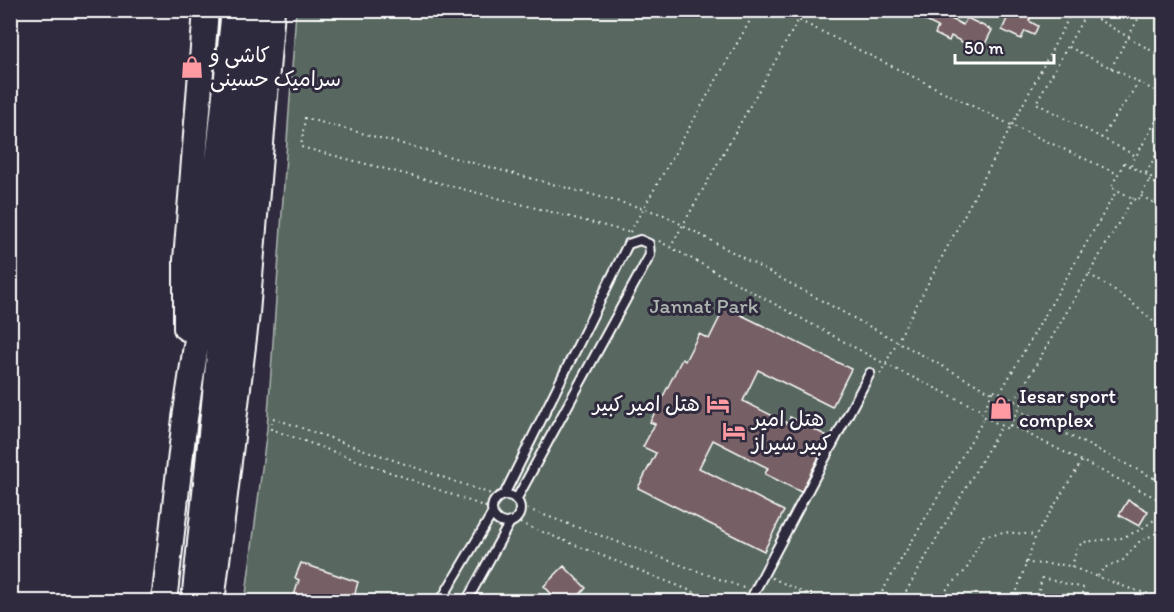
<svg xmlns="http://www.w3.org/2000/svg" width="1174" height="612" font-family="Itim,'Playpen Sans Arabic',sans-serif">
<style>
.green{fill:#586860;stroke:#acb4b0;stroke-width:1.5}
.building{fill:#776165;stroke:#fff;stroke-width:1.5}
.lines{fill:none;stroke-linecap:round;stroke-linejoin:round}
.service-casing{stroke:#fff;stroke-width:12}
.primary-casing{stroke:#fff;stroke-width:28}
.path{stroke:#fff;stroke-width:2;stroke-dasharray:1.5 4.5;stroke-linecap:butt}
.service{stroke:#2f2a3d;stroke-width:8}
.primary{stroke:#2f2a3d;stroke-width:24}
.labels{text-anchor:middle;stroke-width:6;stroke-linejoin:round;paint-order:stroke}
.poi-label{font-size:21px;fill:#fff;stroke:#2f2a3d;text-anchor:start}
.park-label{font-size:21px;fill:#acb4b0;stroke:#2f2a3d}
</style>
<rect width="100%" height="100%" fill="#2f2a3d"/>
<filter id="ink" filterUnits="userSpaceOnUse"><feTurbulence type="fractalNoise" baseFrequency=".0167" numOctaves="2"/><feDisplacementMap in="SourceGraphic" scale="12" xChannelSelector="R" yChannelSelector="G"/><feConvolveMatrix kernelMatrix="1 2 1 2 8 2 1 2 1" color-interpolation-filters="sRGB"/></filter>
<g filter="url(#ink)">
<!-- green -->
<path class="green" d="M296 11H1163V601L245 602 267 429Z"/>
<!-- building -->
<path class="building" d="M904 10H933L963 25 967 18 992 30 981 52 951 36 949 41 935 34 938 27Z
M1011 10H1034L1029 21 1038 26 1034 35 1025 31 1021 39 1002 30Z
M725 307 851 369 832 407 758 370 743 401 789 424 790 417 829 437 801 492 765 474 768 468 713 440 699 468 784 511 764 551 638 488 656 453 643 447 655 424 650 422 682 359 685 361 699 334 709 339Z
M1128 500 1148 511 1139 526 1119 515Z
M301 563 358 582 353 600 343 596 342 602H292L299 580 295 578Z
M564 566 586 588 573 602H559L544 586Z"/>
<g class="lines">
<!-- service casing -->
<g class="service-casing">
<path id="service" d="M504 495 628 244 640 240 649 244 650 255 516 500
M492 509a14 14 0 1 1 28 0a14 14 0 1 1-28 0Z
M440 602 492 514
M466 602 510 522
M749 602 870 373"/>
</g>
<!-- primary casing -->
<g class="primary-casing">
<path id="primary" d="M186 328V260L206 10
M164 602 185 418 204 293 234 10
M194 602 254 10
M212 602 247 313 272 10"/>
</g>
<!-- path -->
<path class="path" d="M778 10 1009 124 1118 174
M1088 10 1036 103 1136 156
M1148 10 1164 20
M1087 13 1164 58
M1069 47 1139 82
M1111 68 1143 10
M1101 138 1139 82 1164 96
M1124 163 1151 177 1138 201 1111 187Z
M1131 165 1164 107
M1146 173 1164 141
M1149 180 1164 188
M1141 196 1164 208
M628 232 301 147 305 118 642 208 664 215 992 393
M630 232 756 10
M659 241 885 364 983 411
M670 248 804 10
M1089 274 1130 301 1164 331
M880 374 1073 10
M994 390 1021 404 1008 429 981 415Z
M1000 393 1117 190
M1015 401 1133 198
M1018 410 1164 483
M1010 425 1164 502
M1154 479 1164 460
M486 507 271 429 273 418 494 495
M522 507 744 588
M520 523 719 602
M1025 563 1066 565 1131 589 1164 598
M1072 567 1077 547 1084 542 1121 538 1140 530 1157 518 1164 505
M1098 576 1104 568 1123 560 1139 542 1164 529
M772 578 824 602
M876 602 985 417
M900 602 1002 425
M945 602 947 589 966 570 983 536 1004 532 1036 535
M1013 602 1036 535 1082 461
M1036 602 1042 578 1084 588 1081 602
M1101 602 1102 596 1125 602"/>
<!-- service -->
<use href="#service" class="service"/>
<!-- primary -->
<use href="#primary" class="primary"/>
</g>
</g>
<!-- icons -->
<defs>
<g id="shop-bare" transform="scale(1.8)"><path d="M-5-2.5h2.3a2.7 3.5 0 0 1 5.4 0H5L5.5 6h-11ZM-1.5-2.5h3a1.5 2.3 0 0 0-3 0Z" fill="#ff9aa2" stroke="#2f2a3d" stroke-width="2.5" paint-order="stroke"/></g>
<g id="hotel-bare" transform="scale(1.8)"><path d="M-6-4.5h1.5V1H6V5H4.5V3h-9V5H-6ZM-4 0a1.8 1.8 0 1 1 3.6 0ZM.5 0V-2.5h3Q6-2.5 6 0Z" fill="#ff9aa2" stroke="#2f2a3d" stroke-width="2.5" paint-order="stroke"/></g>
</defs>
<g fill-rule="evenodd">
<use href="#shop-bare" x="192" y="67"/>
<use href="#hotel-bare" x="718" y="404"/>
<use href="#shop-bare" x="1001" y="408"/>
<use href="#hotel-bare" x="734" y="431"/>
</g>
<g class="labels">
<!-- poi labels -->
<g class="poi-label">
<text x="210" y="62">کاشی و<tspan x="210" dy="24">سرامیک حسینی</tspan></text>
<text x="1019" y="403">Iesar sport<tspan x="1019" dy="24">complex</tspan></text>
<text x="700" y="411" text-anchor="end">هتل امیر کبیر</text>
<text x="752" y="426">هتل امیر<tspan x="752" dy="24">کبیر شیراز</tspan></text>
</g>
<!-- park labels -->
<g class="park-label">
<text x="704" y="313">Jannat Park</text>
</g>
</g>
<!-- margin -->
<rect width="1174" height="612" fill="none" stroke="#2f2a3d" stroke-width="36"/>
<rect x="18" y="18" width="1138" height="576" fill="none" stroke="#fff" stroke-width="2" filter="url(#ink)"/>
<!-- scale -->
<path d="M955 54v9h99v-9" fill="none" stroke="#ffffff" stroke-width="3"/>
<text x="964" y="54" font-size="18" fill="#ffffff" stroke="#2f2a3d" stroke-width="4.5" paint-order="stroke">50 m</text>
</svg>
